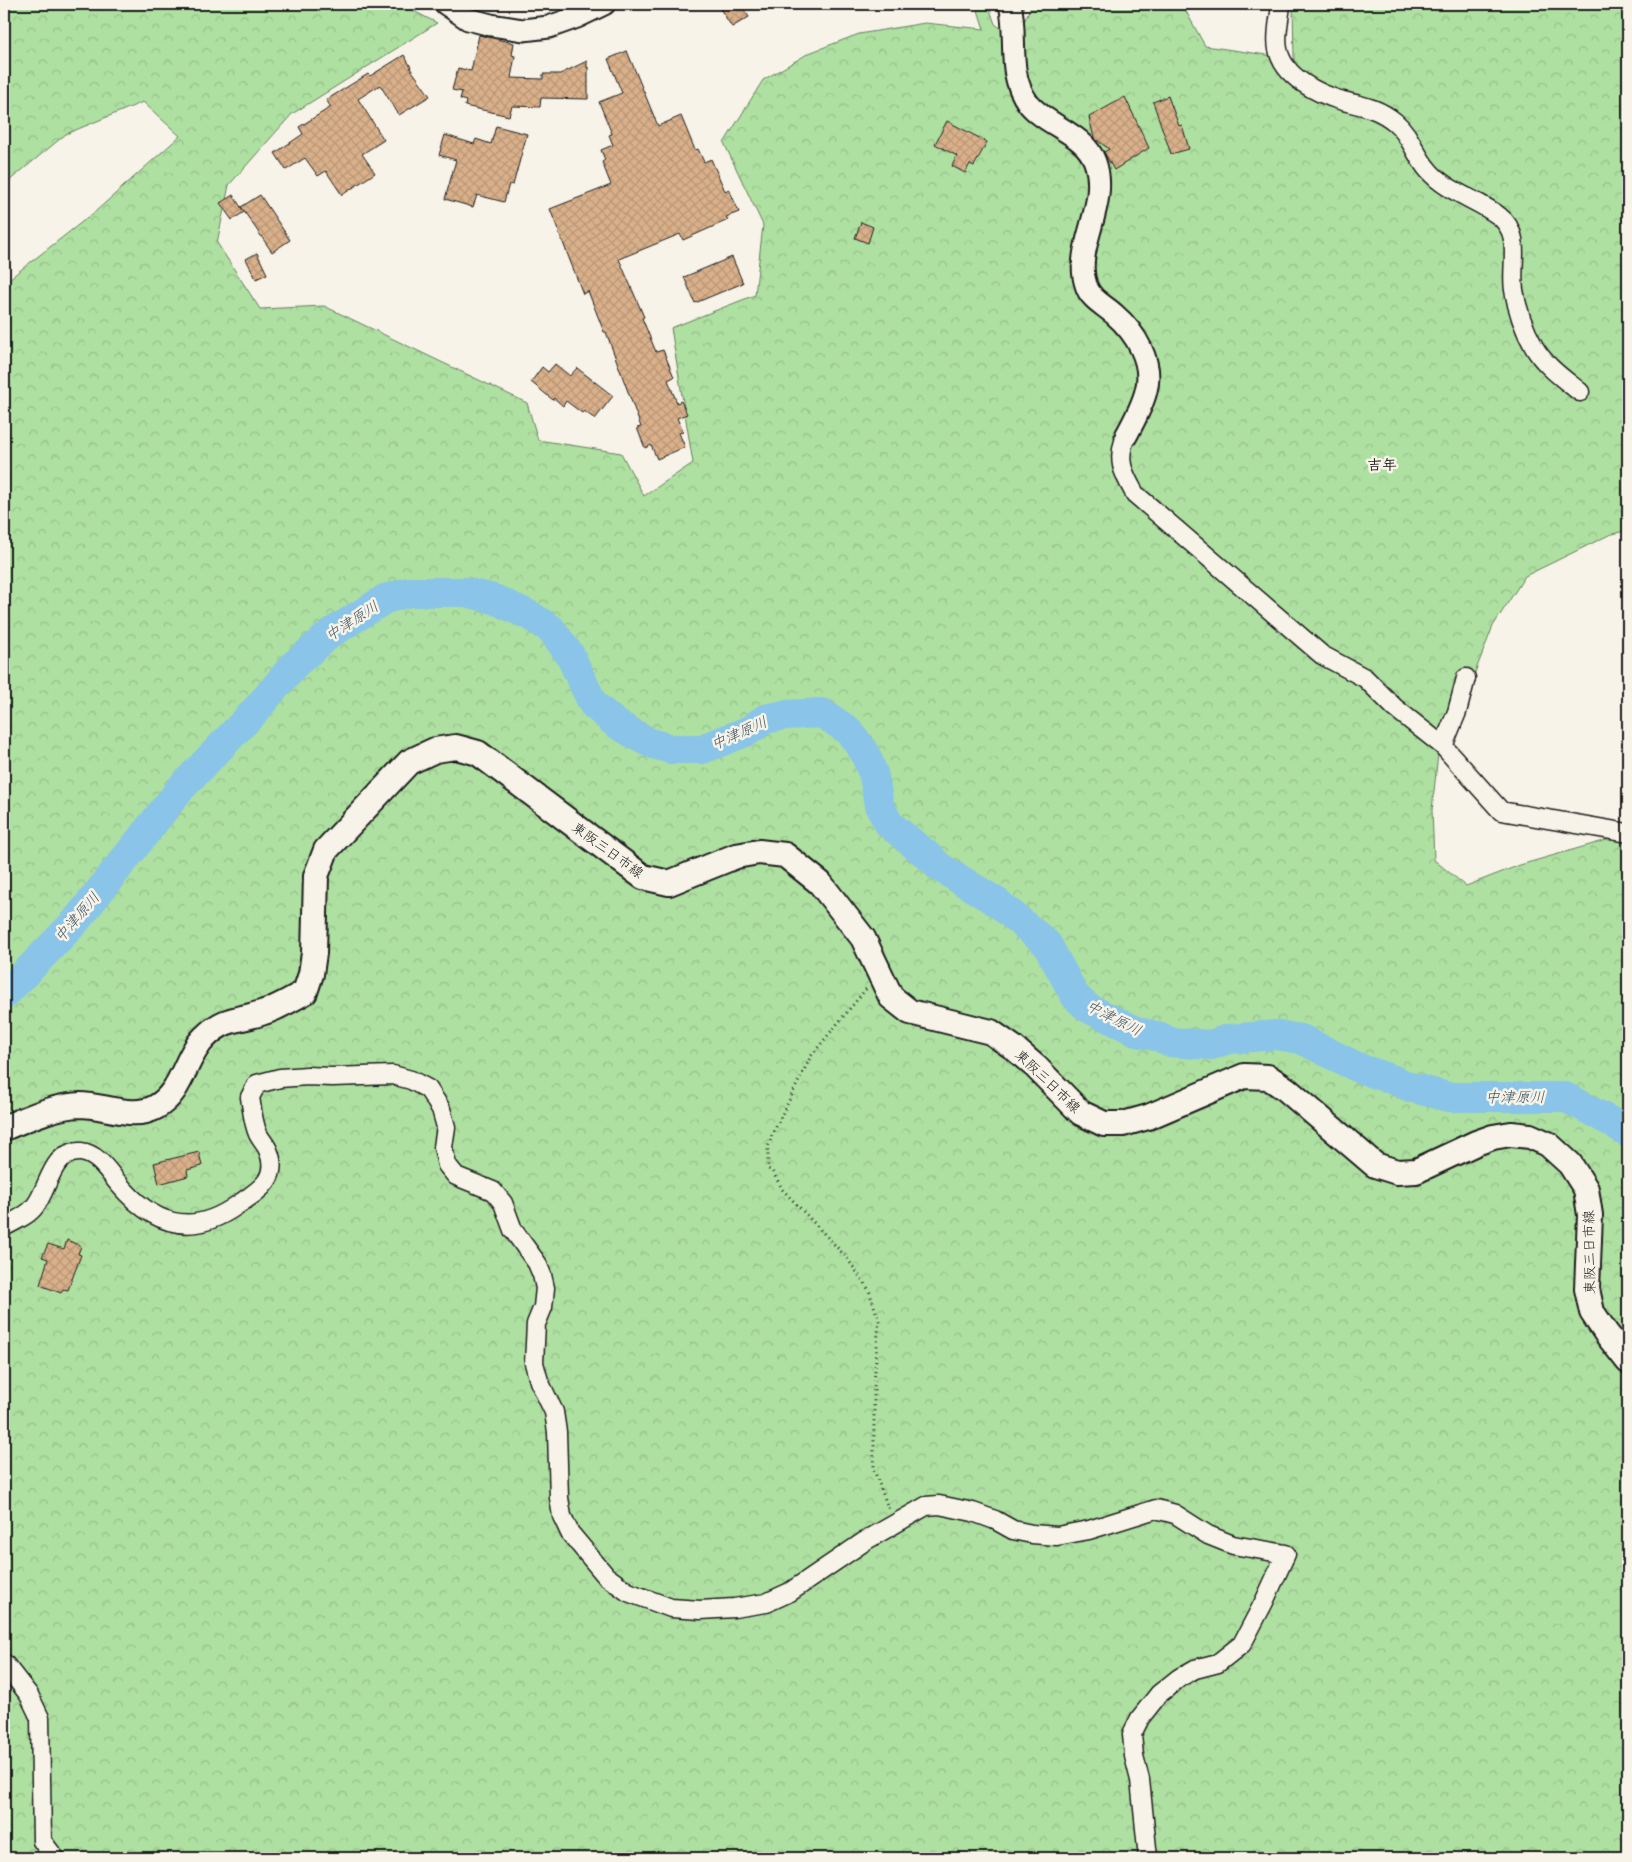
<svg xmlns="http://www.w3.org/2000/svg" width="1632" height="1862" font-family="Pangolin,'Klee One',sans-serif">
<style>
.forest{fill:url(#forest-crowns);stroke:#657e5e}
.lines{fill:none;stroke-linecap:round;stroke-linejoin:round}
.river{stroke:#8ac4e9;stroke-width:30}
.building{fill:url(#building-cross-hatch);stroke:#1c1c1c}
.minor-casing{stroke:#1c1c1c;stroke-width:21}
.tertiary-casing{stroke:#1c1c1c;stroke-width:25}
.secondary-casing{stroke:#1c1c1c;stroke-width:28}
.path{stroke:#1c1c1c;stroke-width:3;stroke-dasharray:1 4;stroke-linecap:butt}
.minor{stroke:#f7f3e8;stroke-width:18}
.tertiary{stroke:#f7f3e8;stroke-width:21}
.secondary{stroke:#f7f3e8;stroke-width:24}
.labels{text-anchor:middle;stroke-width:5;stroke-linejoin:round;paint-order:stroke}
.street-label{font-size:14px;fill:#1c1c1c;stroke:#f7f3e8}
.neighbourhood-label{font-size:15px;font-weight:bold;fill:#1c1c1c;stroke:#f7f3e8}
.water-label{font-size:15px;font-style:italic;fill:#425764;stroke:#f7f3e8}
</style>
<defs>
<pattern id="forest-crowns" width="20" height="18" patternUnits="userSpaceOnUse" patternTransform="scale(1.25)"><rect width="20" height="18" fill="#aee0a1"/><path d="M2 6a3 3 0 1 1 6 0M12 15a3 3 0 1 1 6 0" fill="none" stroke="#95c08a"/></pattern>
<pattern id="building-cross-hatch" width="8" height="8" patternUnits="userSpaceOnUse" patternTransform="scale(1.25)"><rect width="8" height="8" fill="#d9b08a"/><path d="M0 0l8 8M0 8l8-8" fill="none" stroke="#ba9776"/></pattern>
</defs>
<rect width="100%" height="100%" fill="#f7f3e8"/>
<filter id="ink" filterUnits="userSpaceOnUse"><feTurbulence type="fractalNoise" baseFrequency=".02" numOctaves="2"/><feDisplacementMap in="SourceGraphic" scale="10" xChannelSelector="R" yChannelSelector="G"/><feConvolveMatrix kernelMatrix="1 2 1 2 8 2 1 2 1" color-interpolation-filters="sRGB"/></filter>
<g filter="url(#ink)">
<!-- forest -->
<path class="forest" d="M4 4H400L437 23 292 114 229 185 217 243 260 309 324 306 527 403 538 440 621 453 644 496 693 463 671 328 755 295 763 225 724 143 763 80 809 53 859 34 925 23 984 29 976 4H988L995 24 1016 40 1031 6V4H1182L1205 46 1294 59 1293 4H1628V530L1609 535 1525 576 1493 626 1472 680 1440 735 1432 810 1434 860 1466 886 1520 865 1628 834V1858H4V283L96 211 180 136 143 102 66 134 4 185Z"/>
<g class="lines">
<!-- river -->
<path class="river" d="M4 995 75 922 181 788 254 712 295 664 331 633 385 599 409 592H465L494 599 529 615 551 629 570 655 593 704 615 723 650 743 671 749H702L748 731 765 719 785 715 822 713 849 731 865 753 874 776 879 805 889 824 933 860 938 866 998 903 1047 944 1075 996 1088 1008 1138 1032 1160 1037 1170 1042 1211 1045 1228 1039 1276 1035 1301 1039 1361 1069 1389 1078 1410 1087 1448 1097H1565L1615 1124 1628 1133"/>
</g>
<!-- building -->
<path class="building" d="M717 4H740L749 17 732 27Z
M479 35 514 43 512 55 515 56 511 78 543 79V74H560L587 61V68L588 67V99L541 98 540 107 512 106 509 116 465 106 466 101 460 99 462 92 452 90 458 68 471 71Z
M627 51 658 126 681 116 695 150 698 149 704 162 711 159 725 191 729 189 739 212 726 217 728 220 683 240 680 234 619 259 644 317 642 318 656 352 663 350 674 377 668 380 677 403 681 401 687 414 677 418 683 432 679 433 685 447 657 459 651 445 645 448 637 428 641 427 606 332H604L588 291 583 294 550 209 611 185 602 162 605 160 601 150 613 145 609 135 612 134 599 102 622 93 608 59Z
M404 55 411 67 410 68 430 96 399 115 380 85 358 99 384 140 362 154 375 173 342 195 326 171 318 176 305 158 286 170 275 153 303 134 299 127 331 107 326 100 368 74 370 76Z
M1168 96 1179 126 1182 125 1189 149 1171 154 1153 102Z
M1125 97 1149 148 1114 170 1104 152 1109 149 1094 138 1089 117Z
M947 121 987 142 974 166 970 164 965 173 952 166 957 156 935 144Z
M496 126 527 134 513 185 509 184 504 202 477 195 473 207 445 199 456 160 439 155 445 135 474 144 476 139 491 144Z
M233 195 244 212 232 220 220 203Z
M260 195 290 240 272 252 241 207Z
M861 222 873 227 868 243 855 238Z
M257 253 267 274 256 279 246 259Z
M732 257 743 283 695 303 684 277Z
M555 364 570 376 577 368 613 396 595 419 584 411 582 413 566 401 563 406 554 398 553 400 531 382 542 367 548 372Z
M199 1152 202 1166 187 1170 188 1176 159 1184 154 1163Z
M67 1240 81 1246 78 1254 81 1255 68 1290 63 1289 61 1293 40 1285 48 1259 42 1257 48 1244 64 1249Z"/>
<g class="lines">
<!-- minor casing -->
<g class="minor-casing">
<path id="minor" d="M1281 4C1280 18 1275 35 1278 49 1283 77 1318 94 1343 101 1363 106 1378 108 1395 122 1411 135 1415 156 1429 171 1447 192 1477 199 1499 216 1523 234 1510 265 1514 290 1517 309 1525 331 1534 347 1545 366 1564 379 1580 392
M1126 436C1116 460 1123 473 1135 494L1322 655 1365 678 1395 708 1443 746 1501 811 1628 833
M1443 746 1457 712 1466 678
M4 1227C14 1221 28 1216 35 1206 49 1189 51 1150 81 1152 98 1154 108 1171 118 1183 152 1224 190 1238 236 1206 256 1192 281 1180 268 1150 266 1145 261 1140 258 1134 253 1123 252 1109 250 1097L257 1084 280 1078 307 1076 332 1077 393 1075 411 1080 428 1089 441 1109 446 1127 443 1147 447 1165 456 1176 493 1191 503 1203 513 1230 537 1263 542 1275 545 1288 543 1307 536 1324 534 1363 539 1381 554 1412 557 1432 559 1498 562 1516 570 1533 606 1576 628 1592 671 1608 700 1610 734 1608 766 1603 790 1592 865 1541 926 1506 939 1505 973 1512 995 1520 1013 1530 1032 1534 1057 1536 1089 1530 1156 1509 1175 1514 1208 1535 1233 1545 1286 1554 1264 1602 1242 1644 1218 1663 1195 1669 1179 1678 1159 1694 1140 1718 1132 1734 1134 1756 1140 1780 1148 1858
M4 1663 29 1695 40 1718 42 1841 55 1858"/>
</g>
<!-- tertiary casing -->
<g class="tertiary-casing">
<path id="tertiary" d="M446 4 468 19 491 25 523 30 549 27 577 17 604 4
M1010 4C1018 37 1006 73 1028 103 1046 126 1085 133 1095 162 1110 205 1073 247 1086 285 1090 299 1104 305 1114 314 1135 332 1154 362 1146 391 1142 407 1134 421 1126 436"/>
</g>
<!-- secondary casing -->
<g class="secondary-casing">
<path id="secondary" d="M4 1128C29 1118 53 1106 80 1105 104 1105 133 1120 156 1107 183 1092 184 1057 205 1037 226 1016 240 1021 264 1012 278 1008 292 999 305 992L311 974 314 953 316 876 326 850 409 762 435 750 456 747 478 753 643 877 669 883 736 856 759 852 785 855 820 883 863 938 891 997 910 1012 991 1032 1014 1048 1036 1067 1081 1113 1104 1124H1123L1148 1117 1244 1076 1268 1077 1286 1089 1375 1165 1397 1172 1416 1171 1476 1143 1493 1137 1511 1134 1530 1136 1548 1144 1570 1164 1586 1189 1590 1215 1587 1289 1592 1312 1606 1333 1628 1361"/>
</g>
<!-- path -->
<path class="path" d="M866 989 811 1056 772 1135 768 1147V1169L772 1171 783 1190 847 1258 869 1290 879 1321 874 1383V1470L889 1510"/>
<!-- minor -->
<use href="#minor" class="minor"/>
<!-- tertiary -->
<use href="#tertiary" class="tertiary"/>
<!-- secondary -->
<use href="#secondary" class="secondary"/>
</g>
</g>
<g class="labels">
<!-- street labels -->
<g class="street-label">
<text transform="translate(608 850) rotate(36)" y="5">東阪三日市線</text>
<text transform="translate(1048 1081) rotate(44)" y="5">東阪三日市線</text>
<text transform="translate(1589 1252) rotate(-91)" y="5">東阪三日市線</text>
</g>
<!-- neighbourhood labels -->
<g class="neighbourhood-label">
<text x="1382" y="470">吉年</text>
</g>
<!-- water labels -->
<g class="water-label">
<text transform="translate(352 621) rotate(-33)" y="5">中津原川</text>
<text transform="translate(739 733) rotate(-24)" y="5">中津原川</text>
<text transform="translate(77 917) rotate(-49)" y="5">中津原川</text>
<text transform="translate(1114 1018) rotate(27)" y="5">中津原川</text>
<text x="1515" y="1102">中津原川</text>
</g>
</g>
<!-- margin -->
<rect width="1632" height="1862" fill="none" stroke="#f7f3e8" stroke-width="20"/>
<rect x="10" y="10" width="1612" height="1842" fill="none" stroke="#1c1c1c" stroke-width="2" filter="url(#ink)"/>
</svg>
